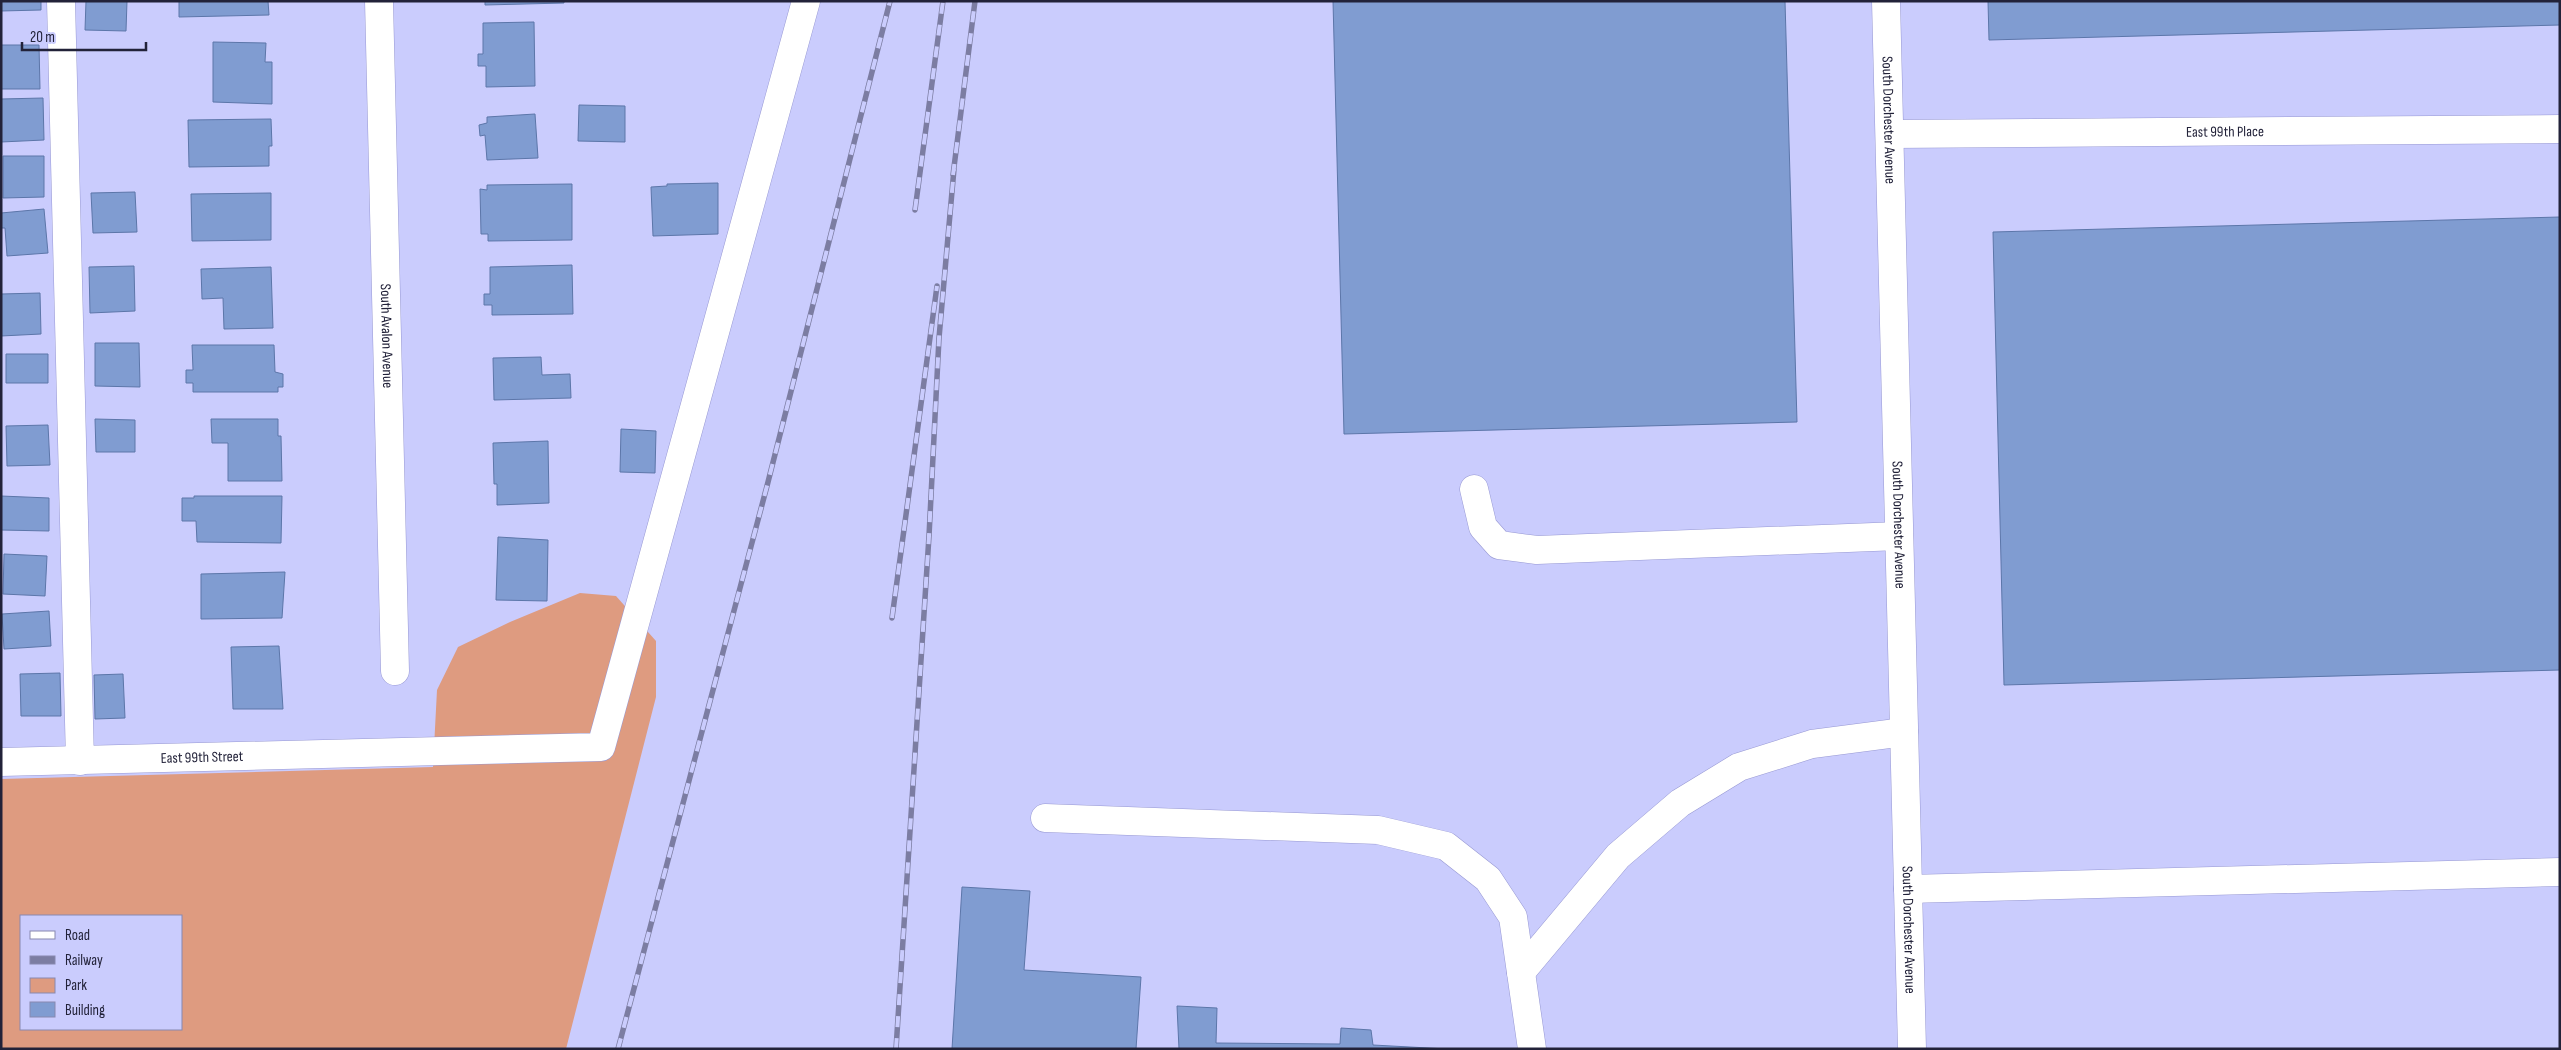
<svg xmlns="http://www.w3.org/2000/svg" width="2561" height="1050" font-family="'Sofia Sans Condensed',sans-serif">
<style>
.green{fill:#de9b80;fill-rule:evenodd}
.building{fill:#809cd1;stroke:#5c76a9}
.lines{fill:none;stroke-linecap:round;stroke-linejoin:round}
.minor-casing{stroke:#9798d3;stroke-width:29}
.minor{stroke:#fff;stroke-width:28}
.rail-casing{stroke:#7c7da2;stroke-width:5.5}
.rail{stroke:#caccfd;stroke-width:4;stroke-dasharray:11;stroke-linecap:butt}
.labels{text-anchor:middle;stroke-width:4;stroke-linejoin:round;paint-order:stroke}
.street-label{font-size:15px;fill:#222239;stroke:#caccfd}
</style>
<rect width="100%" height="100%" fill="#caccfd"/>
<!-- green -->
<path class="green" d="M580 593 616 596 656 641V697L566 1049H1V779L433 767 437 690 458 647 510 622ZM21 916H181V1029H21Z"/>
<!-- building -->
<path class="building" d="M1 1H41V10L1 11Z
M86 1H127L126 31 85 30Z
M179 1H268L269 15 179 17Z
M485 1H564V3L485 5Z
M1333 1H1785L1797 422 1344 434Z
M1988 1H2560V25L1989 40Z
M534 22 535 86 486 87V66H478V54H483V23Z
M213 42 266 43 265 62H272V104L213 102Z
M1 45H39L40 89H1Z
M43 98 44 140 1 142V99Z
M579 105 625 106V142L578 141Z
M535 114 538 158 487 160 485 135 480 136 479 125 487 123V117Z
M271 119 272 146H269V166L189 167 188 120Z
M3 156H44V197L3 198Z
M718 183V234L653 236 651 187 667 186V184Z
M572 184V240L488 241V234H481L480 189 487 190V185Z
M135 192 137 232 93 233 91 193Z
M271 193V240L192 241 191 194Z
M44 209 48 253 7 256 5 228H1V213Z
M2560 217V670L2004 685 1993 232Z
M572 265 573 314 492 315V305H484V294H490V267Z
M134 266 135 311 90 313 89 267Z
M271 267 273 328 224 329 223 298 202 299 201 269Z
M40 293 41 334 1 336V294Z
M95 343H139L140 387 95 386Z
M192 345H274L275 372 283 374V387H278V392H193V383H186V370H193Z
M6 354H48V383H6Z
M541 357 542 375 570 374 571 398 494 400 493 358Z
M95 419 135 420V452H96Z
M211 419H278V436H281L282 481H228V443H212Z
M48 425 50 465 7 466 6 426Z
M621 429 656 431 655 473 620 472Z
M548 441 549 503 497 505V484H494L493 443Z
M1 496 49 498V531L1 530Z
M194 496H282L281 543 197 542 196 521H182V498H194Z
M498 537 548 540 547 601 496 600Z
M4 554 47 556 45 596 3 594Z
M285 572 282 618 201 619V574Z
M49 611 51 646 4 649 2 614Z
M279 646 283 709H233L231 647Z
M60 673 61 716H21L20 674Z
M123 674 125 718 95 719 94 675Z
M962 887 1030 891 1024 970 1141 977 1136 1049H952Z
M1177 1006 1217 1008 1216 1043 1340 1044 1341 1028 1371 1030 1373 1045 1447 1049H1179Z"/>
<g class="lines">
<!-- minor casing -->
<g class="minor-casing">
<g id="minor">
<path d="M61 1 80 761"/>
<path id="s1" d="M379 1 395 671"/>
<path id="s2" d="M1886 1 1912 1049"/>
<path id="s3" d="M1890 134 2560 129"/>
<path d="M1474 489 1483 527 1499 545 1537 550 1899 536"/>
<path id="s4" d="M1 762 601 747 806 1"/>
<path d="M1045 818 1378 830 1446 846 1488 879 1513 917 1532 1049"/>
<path d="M1908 889 2560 872"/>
<path d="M1521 972 1618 856 1680 803 1739 767 1812 744 1904 732"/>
</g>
</g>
<!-- minor -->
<use href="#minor" class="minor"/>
<!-- rail casing -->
<g class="rail-casing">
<path id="rail" d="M953 175 975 1
M915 210 943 1
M892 618 937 286
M618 1049 767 486 890 1
M896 1049 929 536 939 338 954 169"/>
</g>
<!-- rail -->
<use href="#rail" class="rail"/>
</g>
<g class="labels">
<!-- street labels -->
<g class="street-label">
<text dy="5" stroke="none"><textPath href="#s2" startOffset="119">South Dorchester Avenue</textPath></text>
<text dy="5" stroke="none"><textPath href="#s3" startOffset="335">East 99th Place</textPath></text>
<text dy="5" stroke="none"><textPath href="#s1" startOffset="335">South Avalon Avenue</textPath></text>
<text dy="5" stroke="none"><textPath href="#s2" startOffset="524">South Dorchester Avenue</textPath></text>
<text dy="5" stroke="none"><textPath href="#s4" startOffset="201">East 99th Street</textPath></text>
<text dy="5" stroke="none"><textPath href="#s2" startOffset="929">South Dorchester Avenue</textPath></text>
</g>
</g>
<!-- border -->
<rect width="2561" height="1050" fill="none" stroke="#222239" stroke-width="5"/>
<!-- legend -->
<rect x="20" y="915" width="162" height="115" fill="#caccfd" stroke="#8788af"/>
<rect x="30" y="931" width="25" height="8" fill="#ffffff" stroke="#8788af"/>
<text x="65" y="940" font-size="15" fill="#222239">Road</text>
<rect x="30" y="956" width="25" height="8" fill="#7c7da2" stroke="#8788af"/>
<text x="65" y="965" font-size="15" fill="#222239">Railway</text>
<rect x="30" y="978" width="25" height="15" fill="#de9b80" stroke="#8788af"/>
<text x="65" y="990" font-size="15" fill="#222239">Park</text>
<rect x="30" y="1002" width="25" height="15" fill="#809cd1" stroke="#8788af"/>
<text x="65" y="1015" font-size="15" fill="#222239">Building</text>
<!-- scale -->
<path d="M22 42v8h124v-8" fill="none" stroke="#222239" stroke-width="2.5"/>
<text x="30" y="42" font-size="15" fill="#222239" stroke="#caccfd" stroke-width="4" paint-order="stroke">20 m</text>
</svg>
